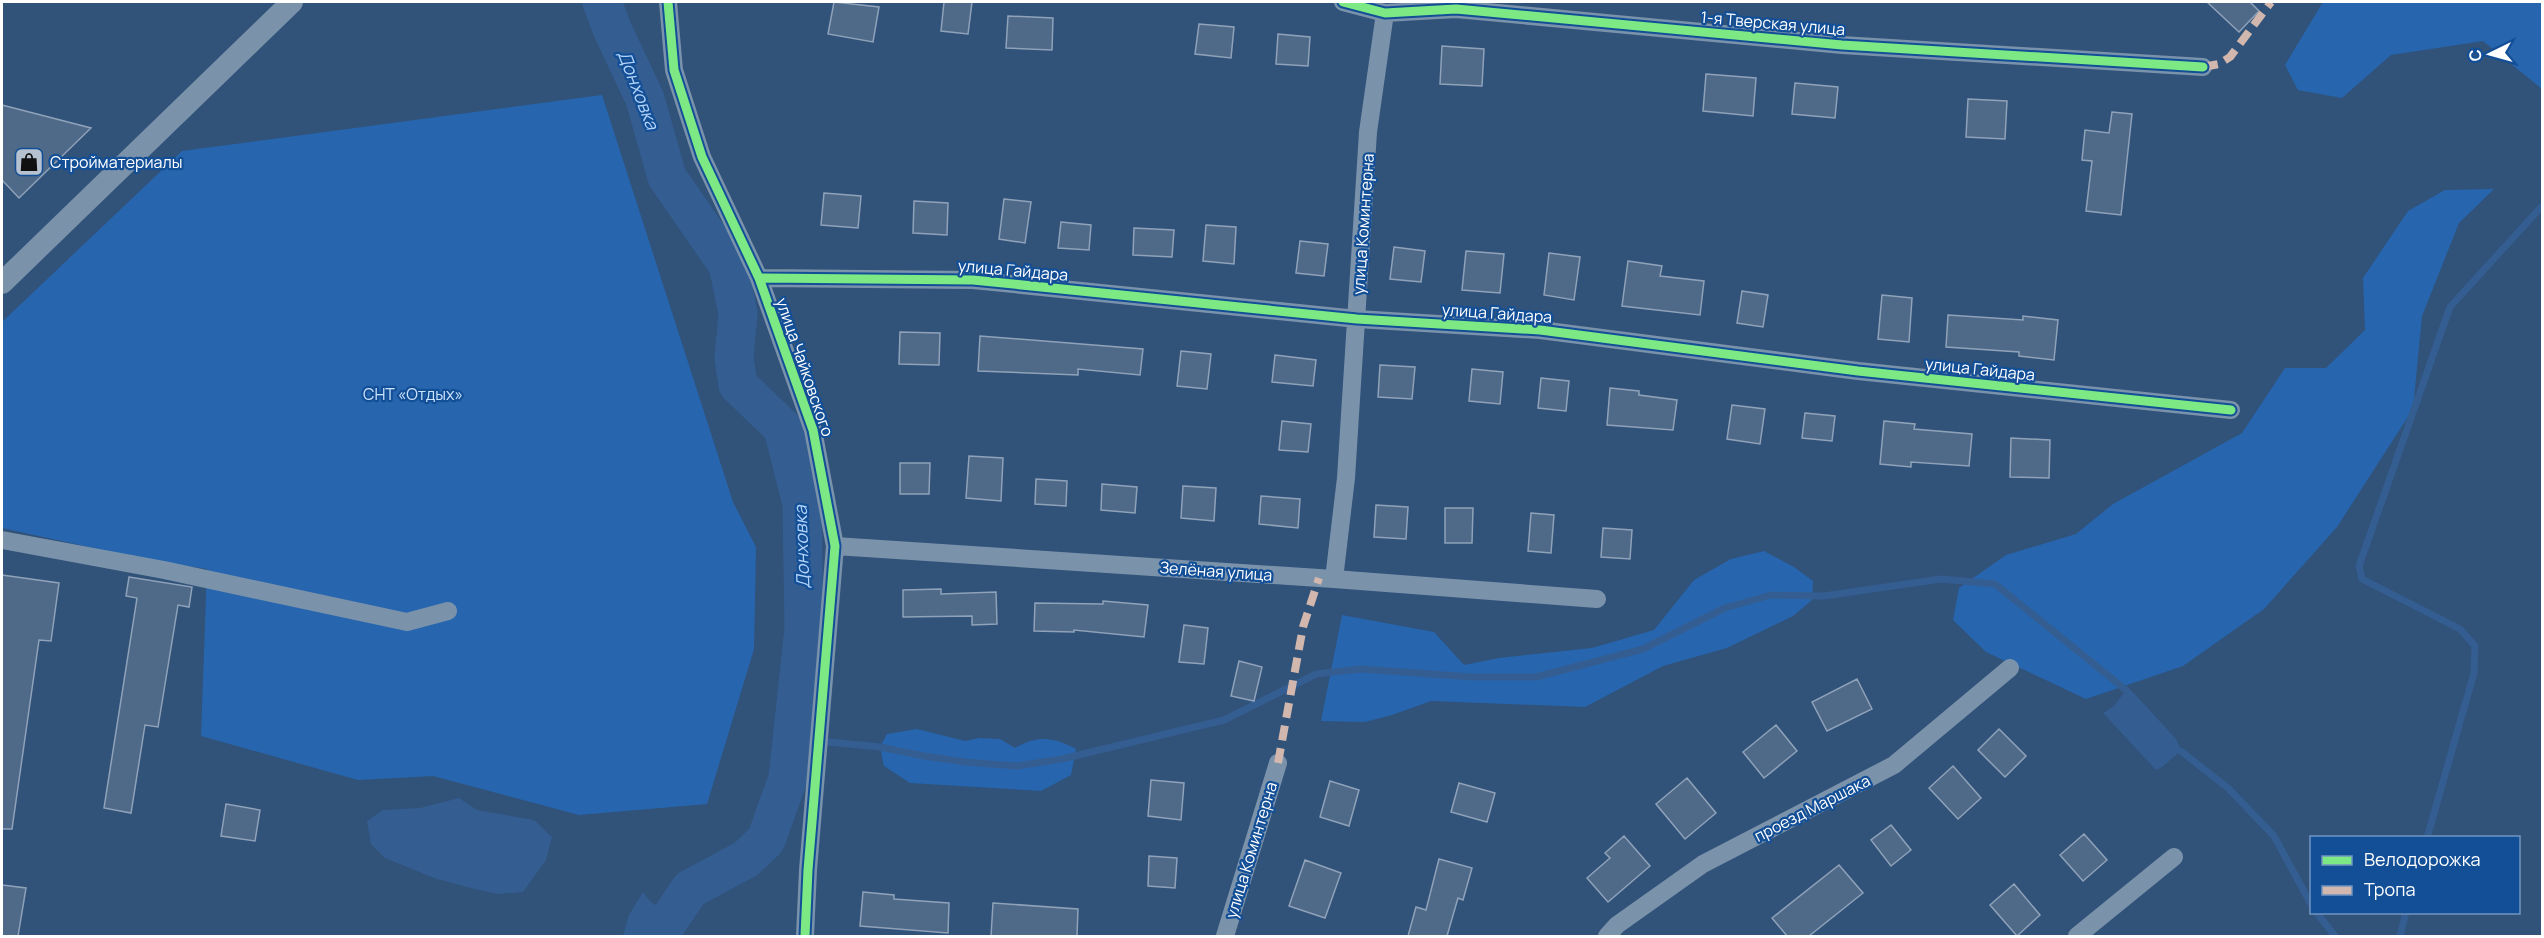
<svg xmlns="http://www.w3.org/2000/svg" width="2544" height="938" font-family="Manrope,sans-serif">
<style>
.green{fill:#2766ae}
.water{fill:#345e92}
.lines{fill:none;stroke-linecap:round;stroke-linejoin:round}
.stream{stroke:#345e92;stroke-width:7}
.river{stroke:#345e92;stroke-width:39}
.building{fill:#4f6988;stroke:#8fa2b9;stroke-width:1.5}
.minor{stroke:#7b92ab;stroke-width:18}
.tertiary{stroke:#7b92ab;stroke-width:22}
.quiet{stroke:#d1b7ad;stroke-width:8;stroke-dasharray:15 8;stroke-linecap:butt}
.cycleway-casing{stroke:#134f97;stroke-width:13}
.cycleway{stroke:#7ce984;stroke-width:9}
.labels{text-anchor:middle;stroke-width:4.5;stroke-linejoin:round;paint-order:stroke}
.street-label{font-size:16px;fill:#fff;stroke:#134f97}
.poi-label{font-size:16px;fill:#fff;stroke:#134f97;text-anchor:start}
.park-label{font-size:16px;fill:#cce3fd;stroke:#134f97}
.water-label{font-size:18px;font-style:italic;fill:#b1d3fa;stroke:#134f97}
</style>
<rect width="100%" height="100%" fill="#315279"/>
<!-- green -->
<path class="green" d="M2323 2H2542V89L2483 41 2391 55 2342 98 2298 90 2285 65Z
M602 95 733 502 756 547 754 649 707 804 579 815 433 776 358 780 201 736 207 569 153 561 2 528V322L182 151Z
M2494 189 2459 223 2422 316 2413 409 2337 527 2264 609 2183 666 2086 699 1986 652 1953 620 1959 588 2006 555 2076 534 2113 504 2242 433 2285 368H2326L2365 330 2363 278 2408 211 2445 190Z
M1764 551 1794 567 1813 581 1812 600 1793 616 1727 648 1663 666 1585 707 1431 701 1392 715 1365 722 1321 721 1342 615 1434 632 1464 665 1499 658 1592 648 1654 630 1694 580 1731 559Z
M917 729 965 741 979 738 1000 739 1015 748C1038 735 1053 737 1076 749L1071 775 1041 791 910 783 884 766 880 747 887 734Z"/>
<!-- water -->
<path class="water" d="M2126 690H2131L2176 739 2182 752C2171 756 2167 766 2156 770L2103 713 2114 706Z
M459 798 477 810 534 820 552 837 546 860 523 892 497 894 467 887 434 878 385 858 371 844 367 821 383 810 420 808Z
M643 892C653 908 660 908 679 906L680 919 669 936H623L629 915Z"/>
<g class="lines">
<!-- stream -->
<path class="stream" d="M2182 752 2228 788 2274 836 2312 906
M788 778 803 746 819 741 880 747 924 756 965 762 1017 766 1062 759 1224 720 1316 674 1361 669 1472 677H1536L1643 649 1725 608 1771 595 1824 596 1941 579 1995 584 2126 690
M2427 838 2474 673 2475 646 2460 629 2362 579 2359 566 2450 307 2542 206
M2316 912 2335 936
M2400 936 2406 912"/>
<!-- river -->
<path class="river" d="M602 2 613 31 645 99 667 177 728 265 738 313 734 358 738 385 783 428 802 504 804 628 788 778 766 840 746 859 690 889 667 923 644 936"/>
</g>
<!-- building -->
<path class="building" d="M834 2 879 7 873 42 828 34Z
M944 2H972L968 34 941 31Z
M2207 2H2250L2259 11 2239 32Z
M1008 16 1053 18 1052 50 1006 48Z
M1199 24 1234 27 1231 58 1195 54Z
M1278 34 1310 37 1308 66 1276 64Z
M1442 46 1484 49 1482 86 1440 84Z
M1706 74 1756 78 1753 116 1703 111Z
M1795 83 1838 87 1835 118 1792 114Z
M1968 99 2007 101 2005 139 1966 137Z
M2 105 91 128 19 198 2 180Z
M2112 112 2132 114 2121 215 2086 211 2092 161 2082 160 2085 130 2109 133Z
M824 193 861 196 858 228 821 225Z
M1004 199 1031 202 1025 243 999 239Z
M914 201 948 203 947 235 913 233Z
M1061 222 1091 225 1089 250 1058 248Z
M1206 225 1236 227 1234 264 1203 261Z
M1134 228 1174 230 1172 257 1133 255Z
M1300 241 1328 244 1324 276 1296 273Z
M1394 247 1425 251 1421 282 1390 279Z
M1466 251 1504 254 1500 293 1462 290Z
M1549 253 1580 257 1574 300 1544 295Z
M1628 261 1662 266 1660 276 1704 281 1700 315 1622 306Z
M1742 291 1768 295 1763 327 1737 323Z
M1882 295 1912 298 1909 342 1878 339Z
M1948 315 2023 320V316L2058 320 2054 360 2019 356V352L1946 347Z
M900 332 940 333 939 365 899 364Z
M980 336 1143 349 1140 375 1078 369V375L978 371Z
M1181 351 1211 354 1207 389 1177 386Z
M1275 355 1316 360 1313 386 1272 382Z
M1380 365 1415 367 1412 399 1378 397Z
M1472 369 1503 372 1500 404 1469 401Z
M1541 378 1569 381 1566 411 1538 408Z
M1610 388 1639 391V395L1677 400 1673 430 1607 425Z
M1732 405 1765 409 1760 444 1727 439Z
M1805 413 1835 416 1832 441 1802 438Z
M1282 421 1311 424 1308 452 1279 450Z
M1884 421 1915 424 1914 429 1972 434 1969 466 1911 462V467L1880 464Z
M2011 438 2050 440 2049 478 2010 477Z
M969 456 1003 458 1001 501 966 498Z
M900 463H930L929 494H900Z
M1036 479 1067 481 1066 506 1035 504Z
M1102 484 1137 487 1135 513 1101 510Z
M1183 486 1216 488 1214 521 1181 518Z
M1261 496 1300 499 1298 528 1259 524Z
M1376 505 1408 507 1406 539 1374 537Z
M1445 508H1473L1472 543H1445Z
M1531 513 1554 515 1551 553 1528 551Z
M1603 528 1632 530 1630 559 1601 557Z
M2 575 59 583 51 641 39 640 12 829H2Z
M129 577 192 587 189 607 178 605 158 727 145 725 131 813 104 808 137 598 126 596Z
M941 589V594L996 592 997 624 972 625V616L903 617V590Z
M1103 601 1148 605 1144 637 1074 630V632L1034 631 1035 603 1103 604Z
M1184 625 1208 628 1204 664 1179 662Z
M1239 661 1262 667 1254 701 1231 696Z
M1857 679 1872 709 1827 731 1812 702Z
M1776 725 1797 751 1764 778 1743 752Z
M1999 729 2026 756 2005 777 1978 750Z
M1953 766 1981 798 1958 819 1929 788Z
M1687 778 1716 813 1685 839 1656 804Z
M1151 780 1184 783 1181 820 1148 816Z
M1330 781 1359 790 1349 826 1320 817Z
M1459 783 1495 793 1487 822 1451 812Z
M226 804 260 810 255 841 221 836Z
M1891 825 1911 850 1891 866 1871 840Z
M2084 834 2107 860 2083 881 2060 855Z
M1624 836 1650 866 1608 902 1587 878 1610 858 1605 853Z
M1149 856 1177 858 1175 888 1148 886Z
M1439 859 1472 868 1463 900 1458 898 1447 936H1408L1416 907 1426 910Z
M1305 860 1341 873 1325 918 1289 906Z
M1839 865 1863 893 1809 936H1787L1772 918Z
M2014 884 2040 915 2017 936 1990 905Z
M2 885 26 888 18 936H2Z
M863 892 894 895V899L949 903 948 933 860 926Z
M993 903 1078 909 1077 936H991Z"/>
<g class="lines">
<!-- minor -->
<path class="minor" d="M668 2 674 70 702 157 759 278 813 430 835 546 808 870 805 936
M1343 2 1385 13 1456 9 1842 45 2203 67
M759 278 973 280 1357 319 1540 330 1858 371 2231 410
M2 540 164 570 407 622 448 611
M835 546 1334 579 1597 599
M1334 579 1346 478 1368 132 1385 13
M1225 936 1278 763
M1607 936 1617 925 1703 864 1894 765 2010 668
M2077 936 2174 857"/>
<!-- tertiary -->
<path class="tertiary" d="M2 283 292 2"/>
<!-- quiet -->
<path class="quiet" d="M2203 67 2219 64 2230 57 2271 2
M1278 763 1303 627 1319 578"/>
<!-- cycleway casing -->
<g class="cycleway-casing">
<path id="cycleway" d="M668 2 674 70 702 157 759 278 813 430 835 546 808 870 805 936
M1343 2 1385 13 1456 9 1842 45 2203 67
M759 278 973 280 1357 319 1540 330 1858 371 2231 410"/>
</g>
<!-- cycleway -->
<use href="#cycleway" class="cycleway"/>
</g>
<!-- icons -->
<defs>
<g id="shop-square" transform="scale(1.5)"><rect x="-9" y="-9" width="18" height="18" rx="4" fill="#b7c2d0" stroke="#134f97"/><path d="M-5-2.5h2.3a2.7 3.5 0 0 1 5.4 0H5L5.5 6h-11ZM-1.5-2.5h3a1.5 2.3 0 0 0-3 0Z" fill="#111"/></g>
</defs>
<g fill-rule="evenodd">
<use href="#shop-square" x="29" y="162"/>
</g>
<g class="labels">
<!-- street labels -->
<g class="street-label">
<text transform="translate(1773 23) rotate(5)" y="6">1-я Тверская улица</text>
<text transform="translate(1363 224) rotate(-86)" y="6">улица Коминтерна</text>
<text transform="translate(1013 270) rotate(5)" y="6">улица Гайдара</text>
<text transform="translate(1497 313) rotate(4)" y="6">улица Гайдара</text>
<text transform="translate(805 367) rotate(71)" y="6">улица Чайковского</text>
<text transform="translate(1980 369) rotate(6)" y="6">улица Гайдара</text>
<text transform="translate(1216 571) rotate(4)" y="6">Зелёная улица</text>
<text transform="translate(1812 808) rotate(-27)" y="6">проезд Маршака</text>
<text transform="translate(1251 850) rotate(-73)" y="6">улица Коминтерна</text>
</g>
<!-- poi labels -->
<g class="poi-label">
<text x="50" y="168">Стройматериалы</text>
</g>
<!-- park labels -->
<g class="park-label">
<text x="413" y="400">СНТ «Отдых»</text>
</g>
<!-- water labels -->
<g class="water-label">
<text transform="translate(638 90) rotate(69)" y="6">Донховка</text>
<text transform="translate(802 547) rotate(-92)" y="6">Донховка</text>
</g>
</g>
<!-- border -->
<rect width="2544" height="938" fill="none" stroke="#ffffff" stroke-width="6"/>
<!-- legend -->
<rect x="2310" y="836" width="210" height="78" fill="#134f97" stroke="#7195c1" stroke-width="1.5"/>
<rect x="2322" y="856" width="30" height="9" fill="#7ce984" stroke="#7195c1" stroke-width="1.5"/>
<text x="2364" y="866" font-size="18" fill="#ffffff">Велодорожка</text>
<rect x="2322" y="886" width="30" height="9" fill="#d1b7ad" stroke="#7195c1" stroke-width="1.5"/>
<text x="2364" y="896" font-size="18" fill="#ffffff">Тропа</text>
<!-- north arrow -->
<g transform="translate(2490 54) rotate(265)" stroke="#134f97" stroke-width="4.5" paint-order="stroke">
<path d="M0-4.5L10 22L0 15L-10 22Z" fill="#ffffff"/>
<text y="-9" font-size="16" font-weight="bold" text-anchor="middle" fill="#ffffff">С</text>
</g>
</svg>
